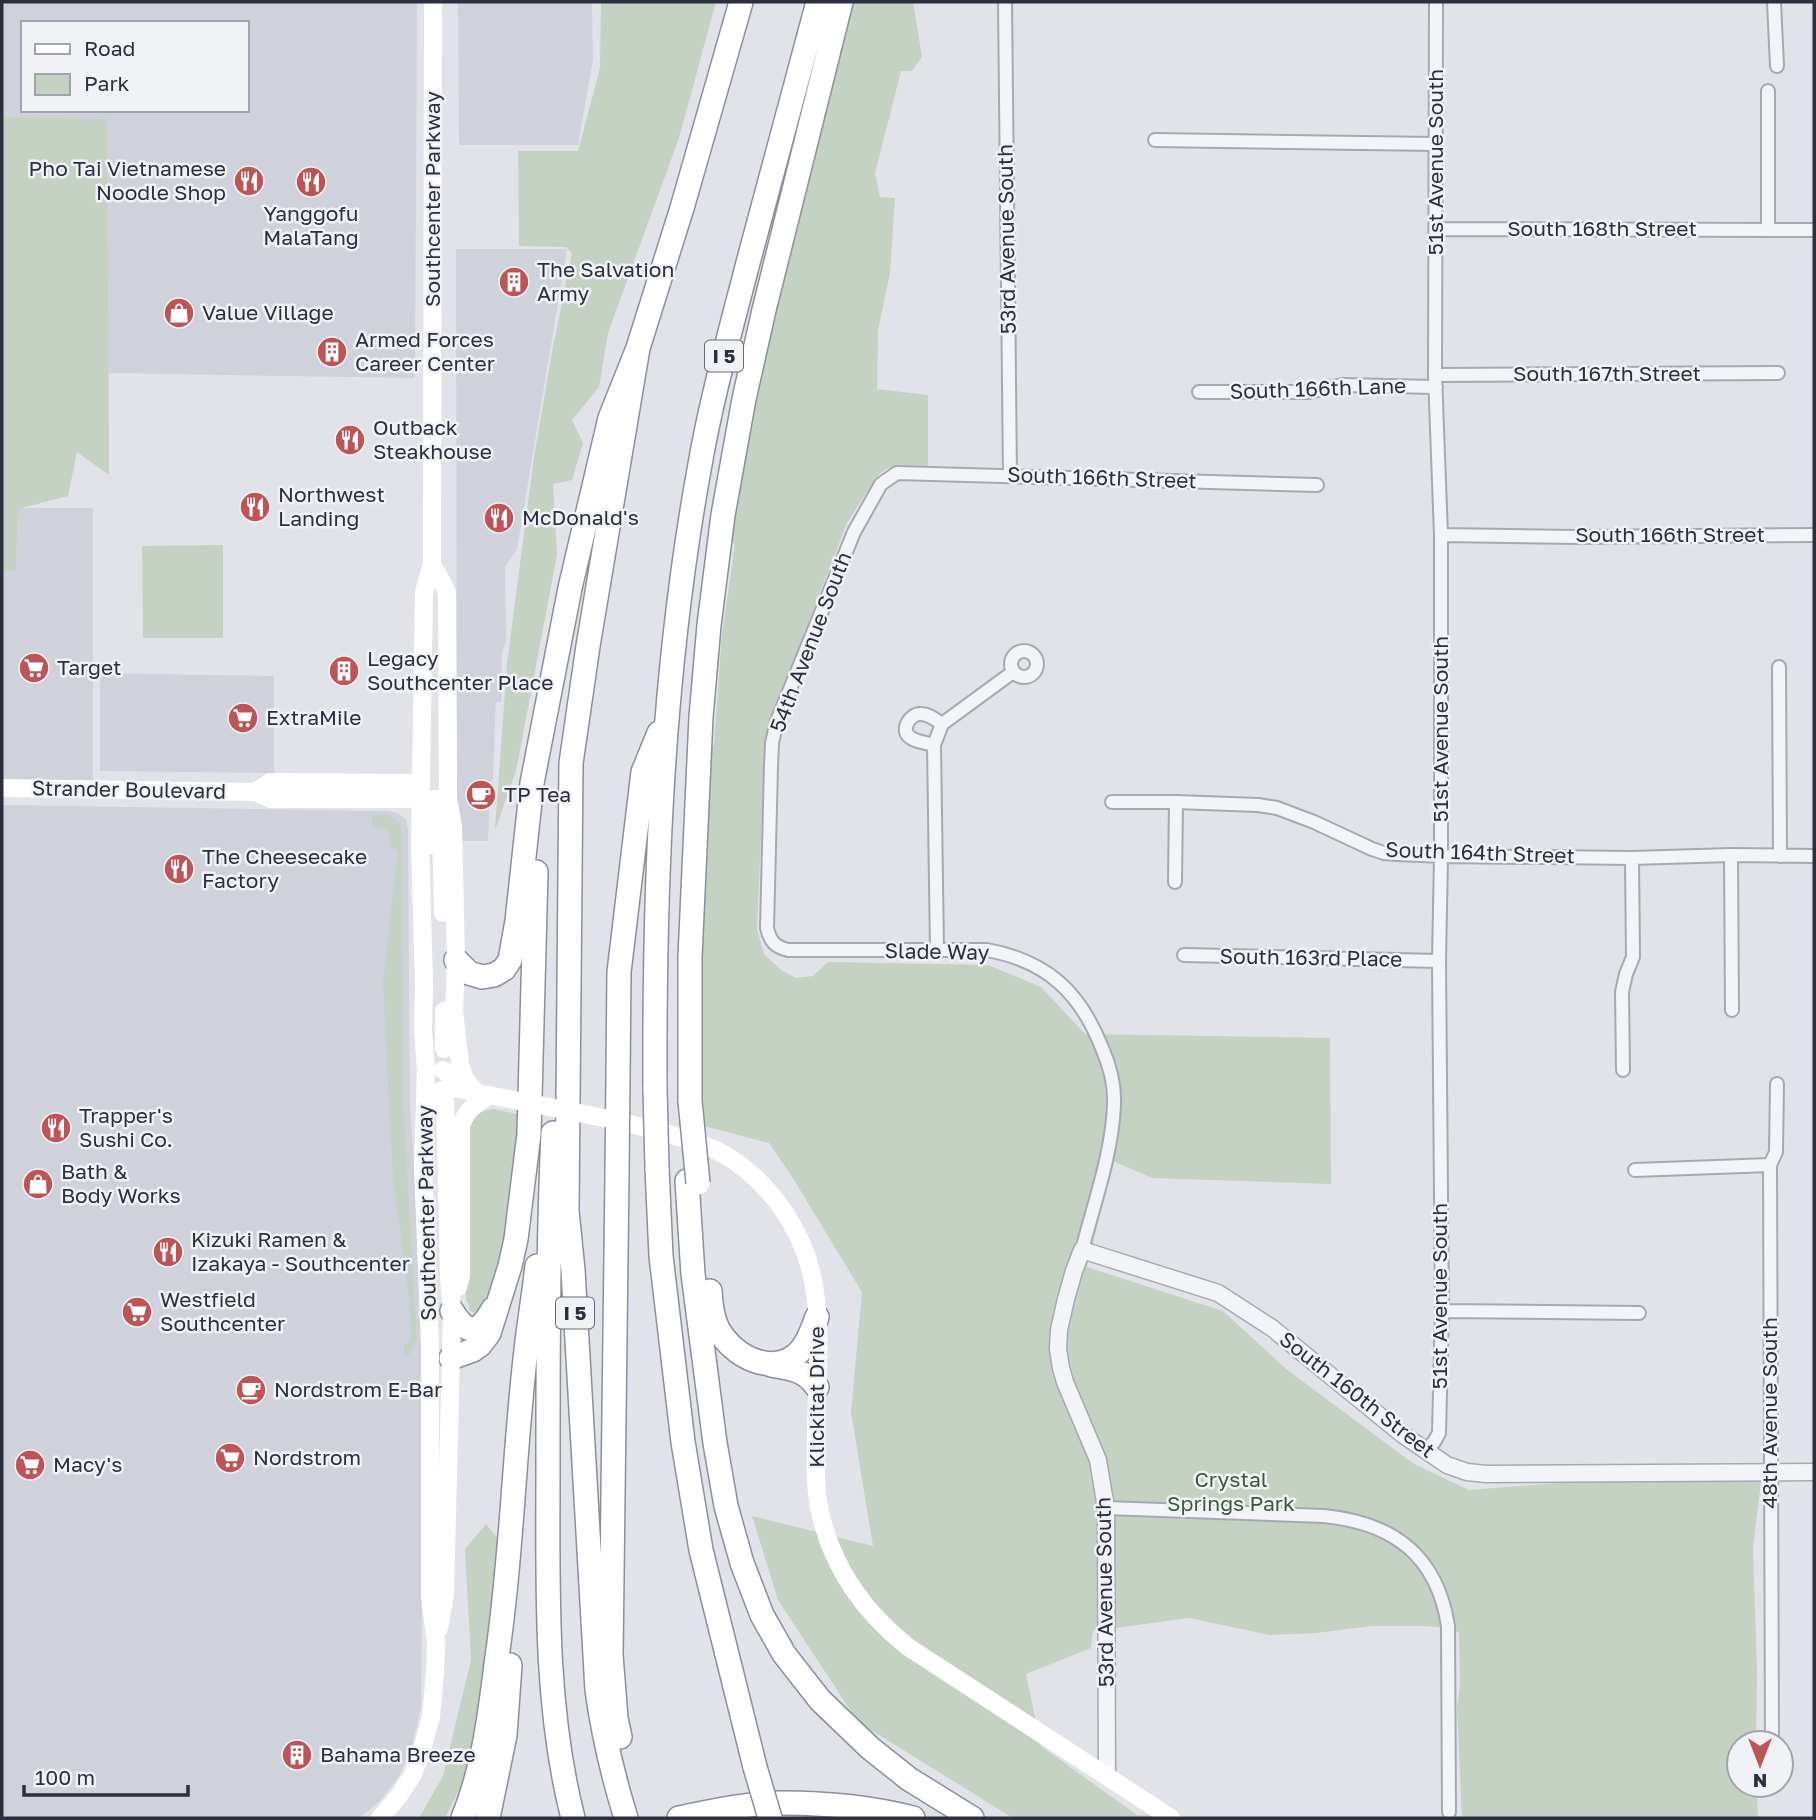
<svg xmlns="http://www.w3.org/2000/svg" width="1816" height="1820" font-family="'Golos Text',sans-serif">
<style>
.built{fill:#cfd2da;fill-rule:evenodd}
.green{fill:#c5d1c3}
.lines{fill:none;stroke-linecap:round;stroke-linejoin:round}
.minor-casing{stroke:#a7a9b2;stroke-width:16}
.tertiary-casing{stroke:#a7a9b2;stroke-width:19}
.motorway-casing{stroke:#8a8f9d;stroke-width:26}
.minor{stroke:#f3f4f7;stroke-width:12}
.tertiary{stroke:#f3f4f7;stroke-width:16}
.secondary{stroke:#fff;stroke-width:18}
.motorway{stroke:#fff;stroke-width:23}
.motorway-bridge-casing{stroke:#8a8f9d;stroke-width:26;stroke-linecap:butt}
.secondary-bridge{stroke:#fff;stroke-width:18}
.motorway-bridge{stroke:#fff;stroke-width:23}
.labels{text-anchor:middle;stroke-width:5;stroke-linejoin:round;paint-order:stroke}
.shield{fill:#f0f2f6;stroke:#666a75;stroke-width:2}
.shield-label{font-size:19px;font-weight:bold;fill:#2b2f3e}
.street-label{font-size:21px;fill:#2b2f3e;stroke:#f0f2f6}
.poi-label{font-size:21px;fill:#2b2f3e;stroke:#f0f2f6;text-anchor:start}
.park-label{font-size:21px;fill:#3c583a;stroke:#f0f2f6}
</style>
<rect width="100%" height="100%" fill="#e1e3e8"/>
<!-- built -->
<path class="built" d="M2 2H417L415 378 108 373 107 120 2 117ZM23 23H247V110H23Z
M458 2H592L593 59 578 145H459Z
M456 249H567L517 549 505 567 506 641 502 653 501 702H496L495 716 493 779 490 783 488 841H457Z
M18 508H93V790L2 789V571L16 570Z
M100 673 274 676V773L100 771Z
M2 805 388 811 398 813 406 820 408 828 410 1106 425 1336 421 1707 413 1742 399 1776 380 1801 359 1818H2Z"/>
<!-- green -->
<path class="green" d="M601 2H716L679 138 608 333 599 387 572 420 583 443 572 480 553 484 557 555 516 771 495 830 507 664 534 457 552 352 572 253 566 247 519 246 518 151H578L600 68Z
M849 2H913L922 57 912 71H901L875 173 880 197 895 198 890 273 878 330 877 389 928 395V466H898L886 469 877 476 847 523 768 727 765 749 757 929 764 954 781 970 796 978 813 976 828 962 988 965 1041 987 1085 1034 1330 1038 1331 1184 1152 1178 1113 1161 1087 1267 1223 1311 1286 1369 1414 1464 1469 1490 1572 1482H1761L1753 1547 1757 1672 1756 1743H1739V1785H1756L1758 1818H1462L1457 1707 1460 1686 1459 1632 1438 1627 1421 1626H1371L1316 1633 1270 1635 1189 1618 1093 1631 1091 1648 1026 1674 1041 1746 1137 1815 1192 1818H1013L858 1722 778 1600 752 1516 873 1546 851 1412 862 1292 791 1175 769 1143 704 1126 701 1097 699 1008 710 750 714 745 722 634 735 545 730 538 759 373Z
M2 117 107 119 109 475 77 452 68 496 18 509 16 571H2Z
M223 545V638H143L142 546Z
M372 815H389L401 825V830L403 1105 417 1340 409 1355H404V1343L411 1342 409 1296 393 1178 383 983 398 850 391 848 389 835 387 830 372 825Z
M494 1109 521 1115 512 1206 502 1250 484 1306 480 1311 474 1313 469 1310V1304L466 1300 467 1132C472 1115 477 1112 494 1109Z
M486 1524 499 1540 495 1567 497 1597 470 1769 445 1818H419L443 1776 471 1660 465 1549Z"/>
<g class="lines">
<!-- minor casing -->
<g class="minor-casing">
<path id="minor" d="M1005 2 1010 475
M1774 2 1777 66
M1155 140 1436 144
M1436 229 1814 230
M1768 230V91
M1435 375 1778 373
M1199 392H1309L1342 385 1436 387
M1441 535 1577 537 1814 535
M1011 664a13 13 0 1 1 26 0a13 13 0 1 1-26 0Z
M1779 667 1780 856
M934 745C927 743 917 742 911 738 899 731 910 713 921 714 929 714 936 720 942 724
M1112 802H1176L1258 805 1277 808 1314 822 1372 849 1384 853 1398 854 1441 856 1632 858 1731 855 1814 856
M1731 855 1732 1010
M1175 882 1176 802
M937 950 934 745 942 724 1013 672
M1184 955 1439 961
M1623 1070 1622 992 1626 974 1633 957 1632 858
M1635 1170 1770 1165
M1082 1250C1094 1203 1112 1154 1114 1105 1115 1085 1110 1066 1102 1048 1080 992 1047 961 987 950H788C775 947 770 941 767 928L771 766 772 743 777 721 854 532 881 484 897 473 1317 485
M1442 1311 1639 1313
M1425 1450 1434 1442 1439 1433 1442 1311 1439 961 1441 856V535L1435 375 1436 2
M1106 1508 1324 1516C1393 1523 1437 1555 1448 1626L1449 1812
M1772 1743 1770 1165 1776 1152 1777 1084
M1773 1785V1786"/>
</g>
<!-- tertiary casing -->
<g class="tertiary-casing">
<path id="tertiary" d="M1107 1776 1106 1508 1098 1460 1065 1382 1061 1368 1058 1349 1059 1330 1066 1299 1074 1271 1082 1250 1218 1293 1272 1328 1402 1434 1425 1450 1447 1465 1467 1472 1486 1474 1814 1472"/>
</g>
<!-- motorway casing -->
<g class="motorway-casing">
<path id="motorway" d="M456 960 469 973 482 977 494 975 504 969 510 960 517 921 532 783 570 588 610 418 638 348 682 208 741 2
M618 1075 619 972 643 772 659 733
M655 1089C654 881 662 674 699 470 711 399 731 329 749 259 772 173 795 88 818 2
M690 1101V957L701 717 709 625 723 515 744 399 764 310 841 2
M553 1133C548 1245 548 1357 548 1469 548 1585 544 1705 573 1818
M657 1168 661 1256 683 1442 701 1550 755 1767
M617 1174 611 1655 616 1718 620 1737
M687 1181 693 1274 715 1443 726 1506 742 1563 762 1615 784 1654 820 1700 870 1748 909 1779 972 1818
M710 1291C711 1304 712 1317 718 1329 732 1355 769 1376 796 1355 807 1346 812 1330 817 1317
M452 1311C468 1337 479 1334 493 1309
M451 1358 473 1350 480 1345 489 1333 510 1266 516 1239 529 1134 536 872
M771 1365C790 1368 806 1370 817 1387
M463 1818C484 1767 490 1712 497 1657 512 1555 514 1452 526 1350 529 1322 534 1294 537 1266
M488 1818 505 1735 510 1665
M626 1818C613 1776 603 1734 597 1690L573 1270 567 1211 571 763 588 646 638 348
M679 1818C713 1811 748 1803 782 1803 826 1803 870 1807 913 1818"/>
</g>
<!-- minor -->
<use href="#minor" class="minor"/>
<!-- tertiary -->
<use href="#tertiary" class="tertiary"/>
<!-- secondary -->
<path class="secondary" d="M432 564 447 592 448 799 446 809
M2 788 256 792 271 799H448
M256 792 270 782 420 783
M448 799 453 826 456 960 454 1011 460 1064 465 1079 477 1093 509 1099
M441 829 443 913
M431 845 435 799
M444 1049V1011
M606 1119C636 1125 664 1131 693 1142 701 1145 710 1147 718 1151 773 1181 810 1238 816 1300 821 1340 817 1386 816 1427 816 1454 814 1481 819 1507 830 1564 863 1611 908 1647L1171 1818
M458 1287 461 1276V1127C465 1110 476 1104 490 1095
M439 1628 445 1595 452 1311 449 1277 445 1100
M380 1818 398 1797 412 1776 420 1756 431 1717 435 1673 436 1642 430 1598V1344L423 1167 426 1070 423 1031 424 985 420 841 424 592 432 564 433 2"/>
<!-- motorway -->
<use href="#motorway" class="motorway"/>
<!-- motorway-bridge casing -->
<g class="motorway-bridge-casing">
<path id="motorway-bridge" d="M655 1089 657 1168
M690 1101 698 1183
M617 1174 618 1075
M755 1767 770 1818"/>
</g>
<!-- secondary-bridge -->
<path class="secondary-bridge" d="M443 1070 457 1081 468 1088
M509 1099 604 1118
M425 1108C440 1083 452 1086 477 1093"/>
<!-- motorway-bridge -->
<use href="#motorway-bridge" class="motorway-bridge"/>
</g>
<!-- icons -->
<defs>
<g id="restaurant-disc" transform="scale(1.575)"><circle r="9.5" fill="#bf5456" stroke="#f0f2f6"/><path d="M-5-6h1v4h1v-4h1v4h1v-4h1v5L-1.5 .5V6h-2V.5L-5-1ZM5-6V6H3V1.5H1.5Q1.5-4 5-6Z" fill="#fff"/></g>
<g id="building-disc" transform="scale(1.575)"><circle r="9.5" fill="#bf5456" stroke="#f0f2f6"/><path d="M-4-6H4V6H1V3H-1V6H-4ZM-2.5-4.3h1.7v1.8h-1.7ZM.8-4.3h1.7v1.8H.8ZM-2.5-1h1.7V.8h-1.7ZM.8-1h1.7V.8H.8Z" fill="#fff"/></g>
<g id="shop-disc" transform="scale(1.575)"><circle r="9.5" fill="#bf5456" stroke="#f0f2f6"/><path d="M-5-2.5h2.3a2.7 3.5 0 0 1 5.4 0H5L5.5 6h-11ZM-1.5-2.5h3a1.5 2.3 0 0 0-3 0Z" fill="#fff"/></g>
<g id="supermarket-disc" transform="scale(1.575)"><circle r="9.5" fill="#bf5456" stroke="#f0f2f6"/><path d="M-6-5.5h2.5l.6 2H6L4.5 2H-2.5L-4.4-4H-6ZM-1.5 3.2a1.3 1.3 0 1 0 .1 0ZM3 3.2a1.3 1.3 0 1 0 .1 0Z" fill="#fff"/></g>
<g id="cafe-disc" transform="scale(1.575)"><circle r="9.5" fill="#bf5456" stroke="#f0f2f6"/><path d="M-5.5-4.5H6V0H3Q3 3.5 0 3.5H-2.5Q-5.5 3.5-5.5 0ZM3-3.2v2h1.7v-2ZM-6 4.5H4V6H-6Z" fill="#fff"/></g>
</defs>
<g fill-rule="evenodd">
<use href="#restaurant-disc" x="249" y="181"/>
<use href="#restaurant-disc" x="311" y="182"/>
<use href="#building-disc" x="514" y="282"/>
<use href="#shop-disc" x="179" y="313"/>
<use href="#building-disc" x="332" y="352"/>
<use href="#restaurant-disc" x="350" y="440"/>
<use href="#restaurant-disc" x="255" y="507"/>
<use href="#restaurant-disc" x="499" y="518"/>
<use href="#supermarket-disc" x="34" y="668"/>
<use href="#building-disc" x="344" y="671"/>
<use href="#supermarket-disc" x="243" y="718"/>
<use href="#cafe-disc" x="481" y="795"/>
<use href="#restaurant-disc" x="179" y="869"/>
<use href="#restaurant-disc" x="56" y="1128"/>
<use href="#shop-disc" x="38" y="1184"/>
<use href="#restaurant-disc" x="168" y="1252"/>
<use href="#supermarket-disc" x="137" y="1312"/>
<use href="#cafe-disc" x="251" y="1390"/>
<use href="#supermarket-disc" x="230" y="1458"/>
<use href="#supermarket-disc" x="30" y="1465"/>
<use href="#building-disc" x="297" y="1755"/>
</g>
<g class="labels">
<!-- shield labels -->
<g class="shield">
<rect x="705" y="340.5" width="38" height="31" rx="5"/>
<rect x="556" y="1297.5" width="38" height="31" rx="5"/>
</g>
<g class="shield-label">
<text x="724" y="363">I 5</text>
<text x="575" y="1320">I 5</text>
</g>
<!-- street labels -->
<g class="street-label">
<text transform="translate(1436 162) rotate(-90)" y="7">51st Avenue South</text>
<text transform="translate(433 199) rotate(-90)" y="7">Southcenter Parkway</text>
<text x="1602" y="236">South 168th Street</text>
<text transform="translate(1007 239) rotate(-91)" y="7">53rd Avenue South</text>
<text x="1607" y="381">South 167th Street</text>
<text transform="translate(1318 389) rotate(-2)" y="7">South 166th Lane</text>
<text transform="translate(1102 478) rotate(2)" y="7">South 166th Street</text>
<text x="1670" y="542">South 166th Street</text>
<text transform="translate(811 642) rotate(-69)" y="7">54th Avenue South</text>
<text transform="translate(1441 729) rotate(-90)" y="7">51st Avenue South</text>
<text transform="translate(129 790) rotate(1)" y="7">Strander Boulevard</text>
<text transform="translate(1480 853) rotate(2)" y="7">South 164th Street</text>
<text transform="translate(937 952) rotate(1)" y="7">Slade Way</text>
<text transform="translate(1311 958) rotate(1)" y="7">South 163rd Place</text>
<text transform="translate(427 1213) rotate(-91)" y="7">Southcenter Parkway</text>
<text transform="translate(1440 1296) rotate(-90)" y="7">51st Avenue South</text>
<text transform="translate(1357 1395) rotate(38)" y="7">South 160th Street</text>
<text transform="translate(817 1397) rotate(-90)" y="7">Klickitat Drive</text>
<text transform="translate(1770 1413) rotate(-90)" y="7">48th Avenue South</text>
<text transform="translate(1105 1592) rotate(-91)" y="7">53rd Avenue South</text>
</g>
<!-- poi labels -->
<g class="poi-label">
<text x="226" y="176" text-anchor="end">Pho Tai Vietnamese<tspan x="226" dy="24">Noodle Shop</tspan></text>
<text x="311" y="221" text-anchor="middle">Yanggofu<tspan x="311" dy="24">MalaTang</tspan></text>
<text x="537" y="277">The Salvation<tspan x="537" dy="24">Army</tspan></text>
<text x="202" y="320">Value Village</text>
<text x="355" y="347">Armed Forces<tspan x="355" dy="24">Career Center</tspan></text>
<text x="373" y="435">Outback<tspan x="373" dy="24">Steakhouse</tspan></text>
<text x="278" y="502">Northwest<tspan x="278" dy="24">Landing</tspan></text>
<text x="522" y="525">McDonald's</text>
<text x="367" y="666">Legacy<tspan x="367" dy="24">Southcenter Place</tspan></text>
<text x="57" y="675">Target</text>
<text x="266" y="725">ExtraMile</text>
<text x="504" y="802">TP Tea</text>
<text x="202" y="864">The Cheesecake<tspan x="202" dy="24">Factory</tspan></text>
<text x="79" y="1123">Trapper's<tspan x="79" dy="24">Sushi Co.</tspan></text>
<text x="61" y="1179">Bath &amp;<tspan x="61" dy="24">Body Works</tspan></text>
<text x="191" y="1247">Kizuki Ramen &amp;<tspan x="191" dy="24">Izakaya - Southcenter</tspan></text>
<text x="160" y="1307">Westfield<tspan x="160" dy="24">Southcenter</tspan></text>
<text x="274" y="1397">Nordstrom E-Bar</text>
<text x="253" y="1465">Nordstrom</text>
<text x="53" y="1472">Macy's</text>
<text x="320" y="1762">Bahama Breeze</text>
</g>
<!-- park labels -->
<g class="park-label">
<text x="1231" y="1487">Crystal<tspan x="1231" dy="24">Springs Park</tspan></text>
</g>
</g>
<!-- border -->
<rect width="1816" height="1820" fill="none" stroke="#2b2f3e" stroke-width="7"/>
<!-- legend -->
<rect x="21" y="21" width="228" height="91" fill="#f0f2f6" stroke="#a1a4ac" stroke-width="2"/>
<rect x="35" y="44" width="35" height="10" fill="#ffffff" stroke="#a1a4ac" stroke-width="2"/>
<text x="84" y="56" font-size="21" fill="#2b2f3e">Road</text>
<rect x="35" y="74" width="35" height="21" fill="#c5d1c3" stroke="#a1a4ac" stroke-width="2"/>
<text x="84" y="91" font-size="21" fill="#2b2f3e">Park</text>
<!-- north arrow -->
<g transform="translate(1760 1764) rotate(180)"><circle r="33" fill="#f0f2f6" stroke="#a1a4ac" stroke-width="2"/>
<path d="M0-5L12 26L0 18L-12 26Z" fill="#bf5456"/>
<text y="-10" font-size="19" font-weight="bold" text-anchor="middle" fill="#2b2f3e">N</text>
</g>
<!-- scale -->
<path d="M24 1785v10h164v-10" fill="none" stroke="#2b2f3e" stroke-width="3.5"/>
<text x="35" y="1785" font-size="21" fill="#2b2f3e" stroke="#f0f2f6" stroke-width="5" paint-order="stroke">100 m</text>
</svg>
